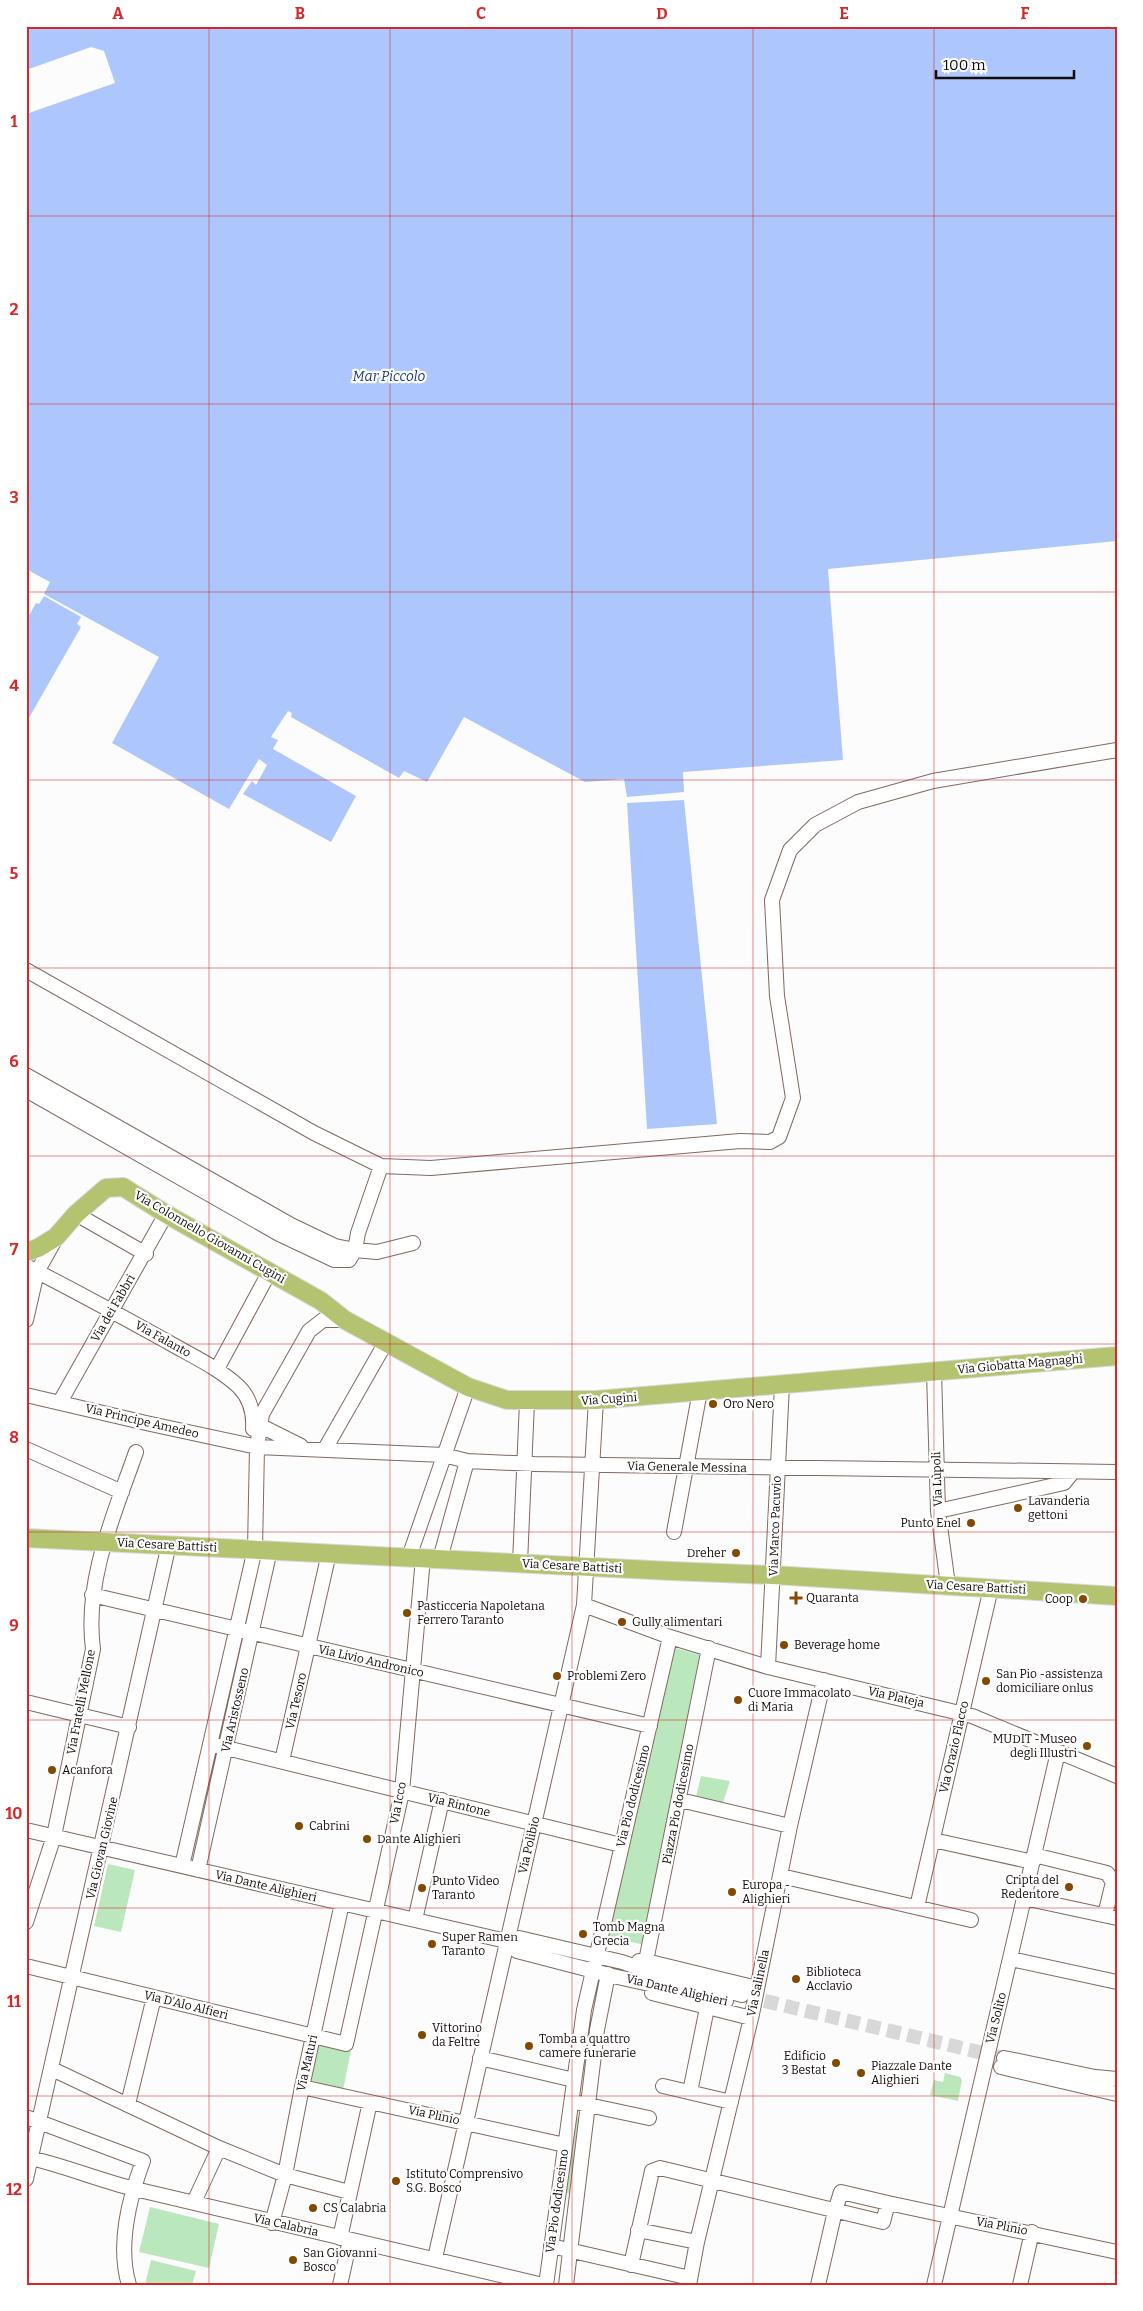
<svg xmlns="http://www.w3.org/2000/svg" width="1143" height="2311" font-family="Bitter,serif">
<style>
.green{fill:#bbe7bc}
.water{fill:#adc7fd}
.lines{fill:none;stroke-linecap:round;stroke-linejoin:round}
.minor-tunnel{stroke:#d9d8d8;stroke-width:14;stroke-dasharray:14 7;stroke-linecap:butt}
.minor-casing{stroke:#806a60;stroke-width:16}
.major-casing{stroke:#dad8d8;stroke-width:20}
.minor{stroke:#fff;stroke-width:14}
.major{stroke:#b3c370;stroke-width:18}
.grid{fill:none;stroke:#d62828;stroke-width:1;stroke-opacity:0.55}
.poi-dot{fill:#844901;stroke:#fff;stroke-width:2}
.labels{text-anchor:middle;stroke-width:4.5;stroke-linejoin:round;paint-order:stroke}
.street-label{font-size:12px;fill:#150c09;stroke:#fff}
.poi-label{font-size:12px;fill:#150c09;stroke:#fff;text-anchor:start}
.water-label{font-size:14px;font-style:italic;fill:#203a79;stroke:#fff}
.neatline{fill:none;stroke:#d62828;stroke-width:2}
.grid-label{font-size:16px;text-anchor:middle;font-weight:bold;fill:#d62828}
</style>
<rect width="100%" height="100%" fill="#fcfcfc"/>
<!-- green -->
<path class="green" d="M672 1647 703 1656 645 1945 608 1937Z
M701 1776 730 1781 722 1806 695 1801Z
M108 1864 135 1870 121 1932 94 1926Z
M318 2044 351 2051 343 2090 310 2080Z
M945 2073 960 2077 962 2080 958 2101 930 2095 934 2080 943 2082Z
M580 2116 570 2194 565 2192 575 2119Z
M150 2207 219 2224 209 2268 139 2252Z
M151 2260 196 2271 192 2285H145Z"/>
<!-- water -->
<path class="water" d="M26 26H1117V541L828 569 843 760 683 772 684 792 627 797 624 779 585 782 464 717 427 782 404 771 399 778 291 717 292 713 288 711 271 737 278 740 273 749 356 796 331 842 243 794 252 781 256 785 267 765 259 759 229 809 112 743 159 657 44 594 50 582 26 569V114L115 83 104 51 91 47 26 70Z
M44 596 81 617 77 624 81 627 26 723V621L36 603 39 604Z
M684 800 717 1124 647 1129 627 803Z"/>
<g class="lines">
<!-- minor-tunnel -->
<path class="minor-tunnel" d="M744 1996 1004 2058"/>
<!-- minor casing -->
<g class="minor-casing">
<path id="minor" d="M26 970 314 1133 381 1166 431 1168 740 1141 770 1142 779 1137 793 1098 777 996 772 900 790 850 815 825 858 802 933 781 1117 750
M26 1075 291 1225 335 1246 355 1250 349 1260H334L279 1234 26 1090
M381 1166 358 1233 355 1250 377 1252 413 1243
M76 1214 146 1254
M26 1266C74 1290 121 1316 168 1342 192 1356 219 1368 239 1387 250 1398 254 1414 253 1429
M26 1320 37 1272 56 1238
M217 1369 270 1271
M934 1372 938 1511 948 1585
M26 1395 146 1423 257 1447 444 1455 467 1461 534 1464 1117 1472
M60 1402 166 1214
M259 1425 301 1446
M26 1449 122 1492
M325 1449 386 1342
M938 1511 1064 1483 1072 1473
M674 1532 700 1391
M409 1557 468 1387
M440 1559 467 1461
M520 1563 527 1402
M92 1595 650 1726
M584 1605 670 1637 768 1667 972 1716 1117 1776
M768 1667 782 1385
M26 1702 129 1727
M210 1744 621 1845
M282 1761 329 1553
M680 1800 790 1826
M26 1830 506 1941 519 1938 622 1962 654 1973 742 1995
M933 1840 1033 1862
M1034 1855 1107 1873 1113 1882 1117 1883
M182 1866 255 1549 257 1447 262 1414 309 1331 323 1320H345
M198 1870 270 1550
M781 1876 971 1920
M1024 1898 1117 1918
M917 1907 991 1588
M1105 1915 1113 1882
M415 1920 442 1800
M26 1922 54 1836 93 1649C84 1581 114 1515 136 1452
M506 1941 517 1951 613 1976 726 2001
M1011 1959 1117 1982
M639 1961H646L757 1988
M646 1961 709 1648
M26 1966 346 2044 402 1792 423 1558
M652 1993 751 2018
M480 2058 574 2080
M1004 2058 1095 2077 1117 2079
M1001 2067 1117 2094
M52 2069 219 2148 285 2175 349 2192
M663 2086 731 2102
M302 2087 565 2145
M690 2092 707 2008
M579 2103 649 2118
M128 2104 154 1997
M26 2117 143 2161C129 2199 117 2245 129 2285
M26 2157C63 2165 98 2180 135 2189 271 2221 407 2253 543 2285
M26 2179 169 1544
M194 2202 219 2148
M272 2223 285 2175 302 2087 342 1903
M638 2230 697 2242
M340 2238 370 2102
M551 2246 690 2278
M435 2258 584 1605 596 1400
M631 2265 652 2171 660 2168 883 2222 888 2203 1117 2252
M340 2285 350 2240
M546 2285 584 2010 670 1637
M566 2285 597 2030 608 1974
M689 2285 697 2242 752 2014 790 1826 824 1680
M818 2285 835 2211 841 2192 888 2203
M934 2285 1058 1752
M1020 2285 1032 2232"/>
</g>
<!-- major casing -->
<g class="major-casing">
<path id="major" d="M26 1252 38 1248 56 1237 76 1214 106 1188 123 1187 166 1214 321 1301 345 1320 468 1387 507 1400H596L1117 1356
M26 1538 671 1571 773 1575 1117 1596"/>
</g>
<!-- minor -->
<use href="#minor" class="minor"/>
<!-- major -->
<use href="#major" class="major"/>
</g>
<!-- grid -->
<path class="grid" d="M209 26V2285M390 26V2285M572 26V2285M753 26V2285M934 26V2285M26 216H1117M26 404H1117M26 592H1117M26 780H1117M26 968H1117M26 1156H1117M26 1344H1117M26 1532H1117M26 1720H1117M26 1908H1117M26 2096H1117"/>
<!-- markers -->
<g class="poi-dot">
<circle cx="713" cy="1404" r="5"/>
<circle cx="1018" cy="1508" r="5"/>
<circle cx="971" cy="1523" r="5"/>
<circle cx="736" cy="1553" r="5"/>
<path d="M793.5 1590.5h5v5h5v5h-5v5h-5v-5h-5v-5h5z"/>
<circle cx="1083" cy="1599" r="5"/>
<circle cx="407" cy="1613" r="5"/>
<circle cx="622" cy="1622" r="5"/>
<circle cx="784" cy="1645" r="5"/>
<circle cx="557" cy="1676" r="5"/>
<circle cx="986" cy="1681" r="5"/>
<circle cx="738" cy="1700" r="5"/>
<circle cx="1087" cy="1746" r="5"/>
<circle cx="52" cy="1770" r="5"/>
<circle cx="299" cy="1826" r="5"/>
<circle cx="367" cy="1839" r="5"/>
<circle cx="1069" cy="1887" r="5"/>
<circle cx="422" cy="1888" r="5"/>
<circle cx="732" cy="1892" r="5"/>
<circle cx="583" cy="1934" r="5"/>
<circle cx="432" cy="1944" r="5"/>
<circle cx="796" cy="1979" r="5"/>
<circle cx="422" cy="2035" r="5"/>
<circle cx="529" cy="2046" r="5"/>
<circle cx="836" cy="2063" r="5"/>
<circle cx="861" cy="2073" r="5"/>
<circle cx="396" cy="2181" r="5"/>
<circle cx="313" cy="2208" r="5"/>
<circle cx="293" cy="2260" r="5"/>
</g>
<g class="labels">
<!-- street labels -->
<g class="street-label">
<text transform="translate(210 1237) rotate(30)" y="4">Via Colonnello Giovanni Cugini</text>
<text transform="translate(113 1308) rotate(-60)" y="4">Via dei Fabbri</text>
<text transform="translate(163 1339) rotate(29)" y="4">Via Falanto</text>
<text transform="translate(1020 1364) rotate(-5)" y="4">Via Giobatta Magnaghi</text>
<text transform="translate(609 1399) rotate(-4)" y="4">Via Cugini</text>
<text transform="translate(142 1421) rotate(13)" y="4">Via Principe Amedeo</text>
<text transform="translate(687 1467) rotate(1)" y="4">Via Generale Messina</text>
<text transform="translate(937 1479) rotate(-92)" y="4">Via Lùpoli</text>
<text transform="translate(775 1526) rotate(-88)" y="4">Via Marco Pacuvio</text>
<text transform="translate(167 1545) rotate(3)" y="4">Via Cesare Battisti</text>
<text transform="translate(572 1566) rotate(3)" y="4">Via Cesare Battisti</text>
<text transform="translate(976 1587) rotate(3)" y="4">Via Cesare Battisti</text>
<text transform="translate(371 1661) rotate(13)" y="4">Via Livio Andronico</text>
<text transform="translate(896 1697) rotate(13)" y="4">Via Plateja</text>
<text transform="translate(296 1701) rotate(-77)" y="4">Via Tesoro</text>
<text transform="translate(81 1702) rotate(-79)" y="4">Via Fratelli Mellone</text>
<text transform="translate(235 1710) rotate(-77)" y="4">Via Aristosseno</text>
<text transform="translate(954 1747) rotate(-77)" y="4">Via Orazio Flacco</text>
<text transform="translate(633 1796) rotate(-76)" y="4">Via Pio dodicesimo</text>
<text transform="translate(398 1803) rotate(-79)" y="4">Via Icco</text>
<text transform="translate(678 1804) rotate(-79)" y="4">Piazza Pio dodicesimo</text>
<text transform="translate(459 1805) rotate(14)" y="4">Via Rintone</text>
<text transform="translate(529 1845) rotate(-77)" y="4">Via Polibio</text>
<text transform="translate(102 1848) rotate(-77)" y="4">Via Giovan Giovine</text>
<text transform="translate(266 1886) rotate(13)" y="4">Via Dante Alighieri</text>
<text transform="translate(758 1983) rotate(-78)" y="4">Via Salinella</text>
<text transform="translate(677 1990) rotate(13)" y="4">Via Dante Alighieri</text>
<text transform="translate(186 2005) rotate(14)" y="4">Via D'Alo Alfieri</text>
<text transform="translate(996 2018) rotate(-76)" y="4">Via Solìto</text>
<text transform="translate(307 2063) rotate(-77)" y="4">Via Maturi</text>
<text transform="translate(434 2115) rotate(12)" y="4">Via Plinio</text>
<text transform="translate(557 2201) rotate(-82)" y="4">Via Pio dodicesimo</text>
<text transform="translate(286 2225) rotate(13)" y="4">Via Calabria</text>
<text transform="translate(1002 2226) rotate(11)" y="4">Via Plinio</text>
</g>
<!-- poi labels -->
<g class="poi-label">
<text x="723" y="1408">Oro Nero</text>
<text x="1028" y="1505">Lavanderia<tspan x="1028" dy="14">gettoni</tspan></text>
<text x="961" y="1527" text-anchor="end">Punto Enel</text>
<text x="726" y="1557" text-anchor="end">Dreher</text>
<text x="806" y="1602">Quaranta</text>
<text x="1073" y="1603" text-anchor="end">Coop</text>
<text x="417" y="1610">Pasticceria Napoletana<tspan x="417" dy="14">Ferrero Taranto</tspan></text>
<text x="632" y="1626">Gully alimentari</text>
<text x="794" y="1649">Beverage home</text>
<text x="996" y="1678">San Pio -assistenza<tspan x="996" dy="14">domiciliare onlus</tspan></text>
<text x="567" y="1680">Problemi Zero</text>
<text x="748" y="1697">Cuore Immacolato<tspan x="748" dy="14">di Maria</tspan></text>
<text x="1077" y="1743" text-anchor="end">MUDIT -Museo<tspan x="1077" dy="14">degli Illustri</tspan></text>
<text x="62" y="1774">Acanfora</text>
<text x="309" y="1830">Cabrini</text>
<text x="377" y="1843">Dante Alighieri</text>
<text x="1059" y="1884" text-anchor="end">Cripta del<tspan x="1059" dy="14">Redentore</tspan></text>
<text x="432" y="1885">Punto Video<tspan x="432" dy="14">Taranto</tspan></text>
<text x="742" y="1889">Europa -<tspan x="742" dy="14">Alighieri</tspan></text>
<text x="593" y="1931">Tomb Magna<tspan x="593" dy="14">Grecia</tspan></text>
<text x="442" y="1941">Super Ramen<tspan x="442" dy="14">Taranto</tspan></text>
<text x="806" y="1976">Biblioteca<tspan x="806" dy="14">Acclavio</tspan></text>
<text x="432" y="2032">Vittorino<tspan x="432" dy="14">da Feltre</tspan></text>
<text x="539" y="2043">Tomba a quattro<tspan x="539" dy="14">camere funerarie</tspan></text>
<text x="826" y="2060" text-anchor="end">Edificio<tspan x="826" dy="14">3 Bestat</tspan></text>
<text x="871" y="2070">Piazzale Dante<tspan x="871" dy="14">Alighieri</tspan></text>
<text x="406" y="2178">Istituto Comprensivo<tspan x="406" dy="14">S.G. Bosco</tspan></text>
<text x="323" y="2212">CS Calabria</text>
<text x="303" y="2257">San Giovanni<tspan x="303" dy="14">Bosco</tspan></text>
</g>
<!-- water labels -->
<g class="water-label">
<text x="389" y="381">Mar Piccolo</text>
</g>
</g>
<!-- border -->
<rect width="1143" height="2311" fill="none" stroke="#ffffff" stroke-width="55"/>
<!-- scale -->
<path d="M936 70v8h138v-8" fill="none" stroke="#150c09" stroke-width="2.5"/>
<text x="943" y="70" font-size="15" fill="#150c09" stroke="#ffffff" stroke-width="4" paint-order="stroke">100 m</text>
<rect x="28" y="28" width="1088" height="2256" class="neatline"/>
<g class="grid-label">
<text x="118" y="19">A</text>
<text x="300" y="19">B</text>
<text x="481" y="19">C</text>
<text x="662" y="19">D</text>
<text x="844" y="19">E</text>
<text x="1025" y="19">F</text>
<text x="14" y="127">1</text>
<text x="14" y="315">2</text>
<text x="14" y="503">3</text>
<text x="14" y="691">4</text>
<text x="14" y="879">5</text>
<text x="14" y="1067">6</text>
<text x="14" y="1255">7</text>
<text x="14" y="1443">8</text>
<text x="14" y="1631">9</text>
<text x="14" y="1819">10</text>
<text x="14" y="2007">11</text>
<text x="14" y="2195">12</text>
</g>
</svg>
